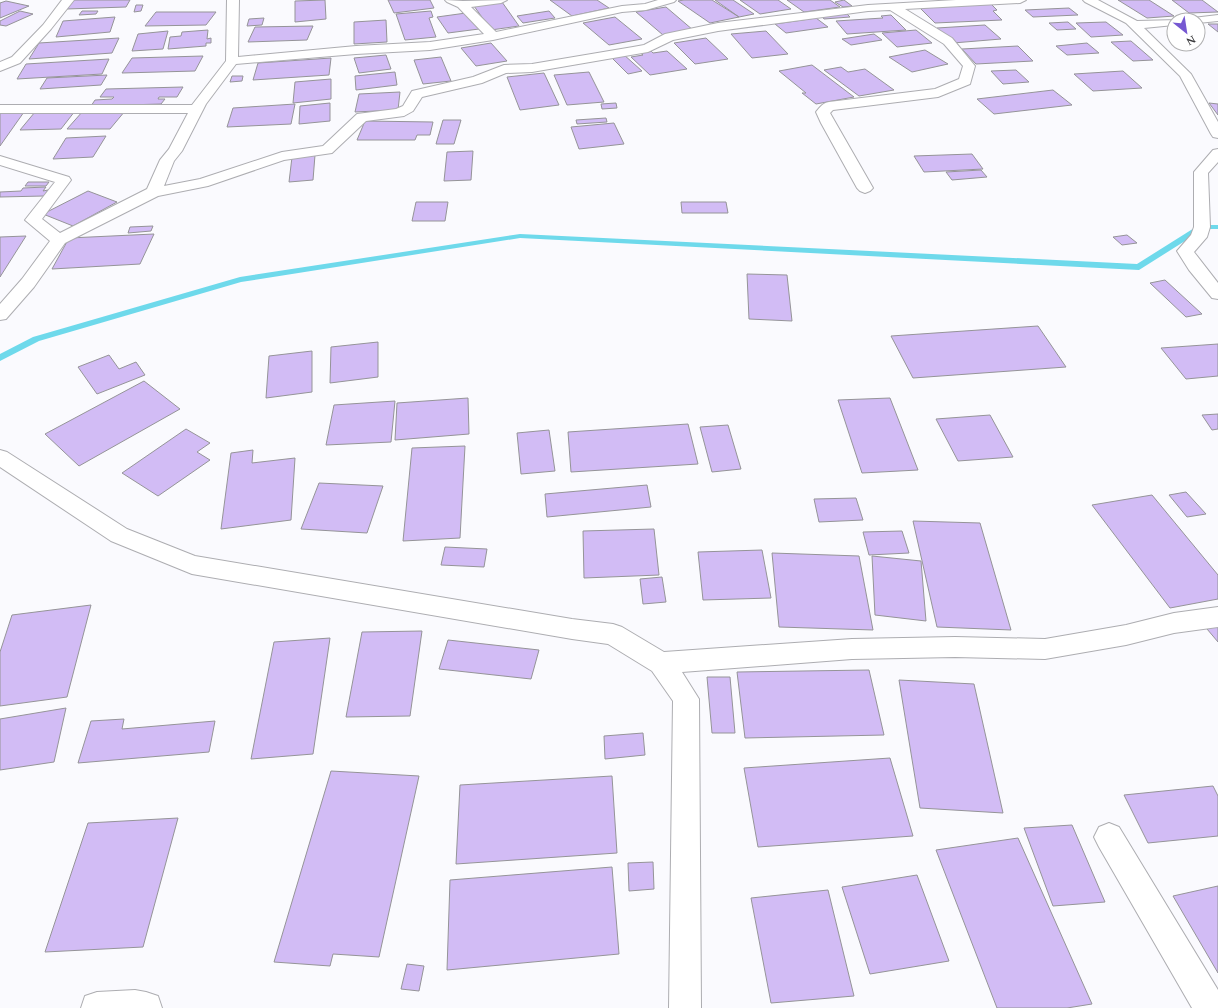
<svg xmlns="http://www.w3.org/2000/svg" width="1218" height="1008" font-family="Spectral,serif">
<style>
.lines{fill:none;stroke-linecap:round;stroke-linejoin:round}
.stream{fill:#6ed9eb;fill-rule:evenodd}
.building{fill:#d2bcf5;stroke:#959498}
.street-casing{stroke:#adadb1;stroke-width:2}
.street{fill:#fff;fill-rule:evenodd}
</style>
<rect width="100%" height="100%" fill="#fafafe"/>
<g class="lines">
<!-- stream -->
<path class="stream" d="M1199 225H1218V229H1204L1139 270 520 238 241 282 39 341 0 361V354L33 337 240 277 520 234 1137 264Z"/>
</g>
<!-- building -->
<path class="building" d="M73 0H130L126 7 66 9Z
M325 0 326 19 295 22V1Z
M388 0H430L434 8 394 13Z
M550 0H597L609 8 572 16Z
M684 0H712L739 17 710 23 678 1Z
M715 0H733L754 14 739 17Z
M740 0H778L791 9 760 14Z
M787 0H830L840 7 804 12Z
M844 0 852 6 843 7 835 2Z
M1118 0H1149L1174 16 1147 18Z
M1172 0H1202L1218 12 1189 13Z
M6 1 29 6 0 18V3Z
M502 2 519 26 491 30 474 6Z
M991 4 997 10 993 11 1002 20 935 23 920 8Z
M136 5H143L141 11 134 12Z
M666 7 693 30 663 35 636 12Z
M1069 8 1078 15 1033 17 1025 10Z
M20 11 33 14 6 26 0 25V21Z
M82 11H98L96 14 79 15Z
M431 11 433 17 429 18 436 37 405 40 396 14Z
M549 11 555 18 523 23 517 16Z
M156 12H216L206 25 145 26Z
M466 13 479 29 448 33 437 17Z
M846 13 850 17 824 19 821 15Z
M891 15 906 30 847 34 836 21 883 18 881 16Z
M115 17 110 32 56 37 63 21Z
M615 17 642 39 609 45 583 23Z
M264 18 262 25 247 26 249 19Z
M816 18 828 27 786 33 775 24Z
M386 20 387 42 354 44V22Z
M1068 22 1076 29 1057 30 1049 23Z
M1106 22 1123 35 1091 37 1076 23Z
M1208 24H1218V32Z
M985 25 1001 39 953 43 937 28Z
M313 26 307 40 248 42 255 27Z
M208 30 207 39 211 38V43H206V46L168 49 170 37 181 36 182 32Z
M916 30 932 43 897 47 882 33Z
M168 31 163 49 132 51 138 34Z
M766 31 788 54 752 58 731 34Z
M874 34 882 40 851 45 842 39Z
M119 38 112 53 29 59 39 43Z
M706 38 728 59 695 64 674 43Z
M1131 41 1153 60 1133 61 1111 42Z
M491 43 507 61 476 66 461 48Z
M1087 43 1099 53 1067 55 1056 46Z
M1018 46 1033 61 976 64 962 49Z
M650 50 653 53 667 51 687 69 650 75 631 57 643 55 639 52Z
M925 50 948 64 912 72 889 57Z
M623 54 642 71 628 74 610 56Z
M386 55 391 69 359 73 354 58Z
M203 56 195 71 122 73 132 58Z
M441 57 451 81 423 84 414 60Z
M331 58 329 75 253 80 258 63Z
M109 59 102 74 17 79 26 64Z
M812 65 854 97 816 104 802 93H806L779 71Z
M841 67 848 72 865 69 894 90 859 96 824 70Z
M1016 70 1029 82 1003 84 991 71Z
M1123 71 1142 88 1093 91 1074 74Z
M395 72 397 85 356 90 355 76Z
M589 72 604 102 567 105 554 75Z
M544 73 559 105 520 110 507 77Z
M107 75 101 85 40 89 47 78Z
M232 76H243L242 81 230 82Z
M331 79V99L293 103 295 82Z
M183 87 177 97H159L158 99H165L161 104 91 106 95 100 112 99 114 97H100L106 89Z
M1053 90 1072 105 994 114 977 99Z
M400 92 398 110 355 112 359 94Z
M330 103V121L299 124 300 106Z
M616 103 617 108 602 109 601 104Z
M1209 103 1218 104V115Z
M295 104 291 124 227 127 233 108Z
M75 111 61 129 20 130 35 112Z
M83 111H125L110 129H67Z
M24 112 0 146V113Z
M606 118 607 122 577 124 576 120Z
M443 120H461L454 144H436Z
M365 121 433 122 430 135H417L415 140H357Z
M614 123 624 144 579 149 571 127Z
M106 136 93 157 53 159 66 138Z
M473 151 471 180 444 181 447 152Z
M972 154 983 169 924 172 914 156Z
M315 155 313 180 289 182 292 157Z
M981 170 987 177 952 180 946 172Z
M28 182H49L46 186H25Z
M46 187 43 191 48 190 44 196 0 197V192L21 191 23 188Z
M88 191 117 202 73 226 43 214Z
M416 202H448L445 221H412Z
M681 202H726L728 213H682Z
M153 226 151 231 128 233 130 227Z
M154 234 140 264 52 269 69 238Z
M1127 235 1137 243 1122 245 1113 237Z
M26 236 0 277V237Z
M747 274 787 275 792 321 749 319Z
M1165 280 1202 314 1186 317 1150 283Z
M1038 326 1066 367 913 378 891 336Z
M378 342V377L330 383 331 347Z
M1218 344V376L1186 379 1161 348Z
M312 351V392L266 398 269 356Z
M109 355 119 369 136 362 145 375 97 394 78 367Z
M144 381 180 409 79 466 45 434Z
M468 398 469 434 395 440 397 403Z
M890 398 918 470 862 473 838 400Z
M395 401 391 442 326 445 334 405Z
M1218 414V429L1212 430 1202 415Z
M990 415 1013 457 958 461 936 419Z
M688 424 698 464 571 472 568 432Z
M728 425 741 469 712 472 700 427Z
M186 429 210 443 197 452 210 460 158 496 122 473Z
M549 430 555 471 521 474 517 433Z
M465 446 460 538 403 541 412 448Z
M253 450 252 463 295 458 291 520 221 529 231 453Z
M319 483 383 486 367 533 301 529Z
M647 485 651 507 547 517 545 494Z
M1186 492 1206 514 1187 517 1169 495Z
M1152 495 1218 575V599L1170 608 1092 505Z
M856 498 863 520 819 522 814 499Z
M913 521 980 523 1011 630 937 627Z
M654 529 659 575 584 578 583 531Z
M902 531 909 553 869 555 863 532Z
M445 547 487 549 484 567 441 565Z
M762 550 771 598 703 600 698 552Z
M772 553 859 556 873 630 779 627Z
M872 556 921 561 926 621 875 615Z
M662 577 666 602 643 604 640 579Z
M91 605 67 697 0 706V652L12 615Z
M1218 626V642L1207 629Z
M422 631 410 716 346 717 362 632Z
M330 638 313 754 251 759 274 642Z
M448 640 539 650 531 679 439 669Z
M869 670 884 735 745 738 737 672Z
M707 677H730L735 733H712Z
M899 680 974 684 1003 813 920 808Z
M66 708 54 762 0 770V719Z
M124 719 122 729 215 721 209 752 78 763 91 721Z
M643 733 645 755 605 759 604 736Z
M890 758 913 836 758 847 744 768Z
M331 771 419 776 379 957 333 954 330 966 274 962Z
M612 776 617 853 456 864 460 785Z
M1213 786 1218 796V836L1148 843 1124 795Z
M178 818 143 947 45 952 88 823Z
M1072 825 1105 902 1053 906 1024 828Z
M1018 838 1092 1004 1067 1008H997L936 850Z
M653 862 654 889 629 891 628 863Z
M612 867 619 954 447 970 450 880Z
M917 875 949 961 870 974 842 887Z
M1218 886V973L1173 896Z
M828 890 854 996 771 1003 751 898Z
M407 964 424 966 419 991 401 989Z"/>
<g class="lines">
<!-- street casing -->
<g class="street-casing">
<path id="street" d="M62 0H74L51 29 20 63 0 71V62L12 57 43 25Z
M227 0H239L238 57 356 46 430 42 484 34 458 7 447 2 445 0 463 1 507 0 501 3 471 7 496 32 622 6 645 4 658 0H676L674 2 646 10 622 12 493 40 430 50 356 54 236 64 206 104 182 151 174 161 164 186 200 179 282 152 323 146 357 114 396 109 403 106 412 91 473 77 504 65 532 64 633 47 644 45 665 34 718 23 868 5 956 0H1026L1020 3 905 9 952 38 975 66 970 84 938 97 833 110 830 113 873 188 870 191 865 193 860 191 857 188 821 123 816 112C820 107 823 103 829 102L935 89 959 79 963 66 944 44 890 10 868 11 718 31 673 40 648 52 532 72 506 73 482 83 422 97 413 111 404 116 366 121 332 153 284 160 208 186 158 196 65 243 34 287 6 319 0 320V304L22 279 50 241 25 220 55 182 0 165V156L69 177 71 180 42 219 60 233 147 189 160 160 169 149 188 113H0V105H192L226 61Z
M1083 0H1098L1137 21 1178 20H1174V25L1144 28 1191 74 1218 122V138L1213 137 1211 134 1180 76 1126 23 1085 2Z
M1218 15V21L1198 23V20H1191L1193 18Z
M1218 149V162L1208 173 1210 227 1207 237 1194 252 1218 283V299L1212 298 1189 270 1177 251 1191 235 1194 227V172L1213 150Z
M0 450 7 452 127 529 195 556 572 619 613 624 622 627 664 652 852 639 955 637 1045 639 1126 625 1174 613 1218 607V627L1174 633 1126 645 1045 659 955 657 852 659 682 672 699 699 701 1008H669L673 701 652 671 608 644 572 639 192 574 111 541 0 467Z
M1109 823 1119 827 1218 990V1008H1192L1099 847 1094 837 1099 827Z
M135 990 146 992 158 996 162 1008H81L85 996 97 992Z"/>
</g>
<!-- street -->
<use href="#street" class="street"/>
</g>
<!-- north arrow -->
<g transform="translate(1186 32) rotate(150)"><circle r="19" fill="#ffffff" stroke="#b0b0b1"/>
<path d="M0-3L7 15L0 10L-7 15Z" fill="#7658d2"/>
<text y="-6" font-size="11" font-weight="bold" text-anchor="middle" fill="#3a3a3c">N</text>
</g>
</svg>
